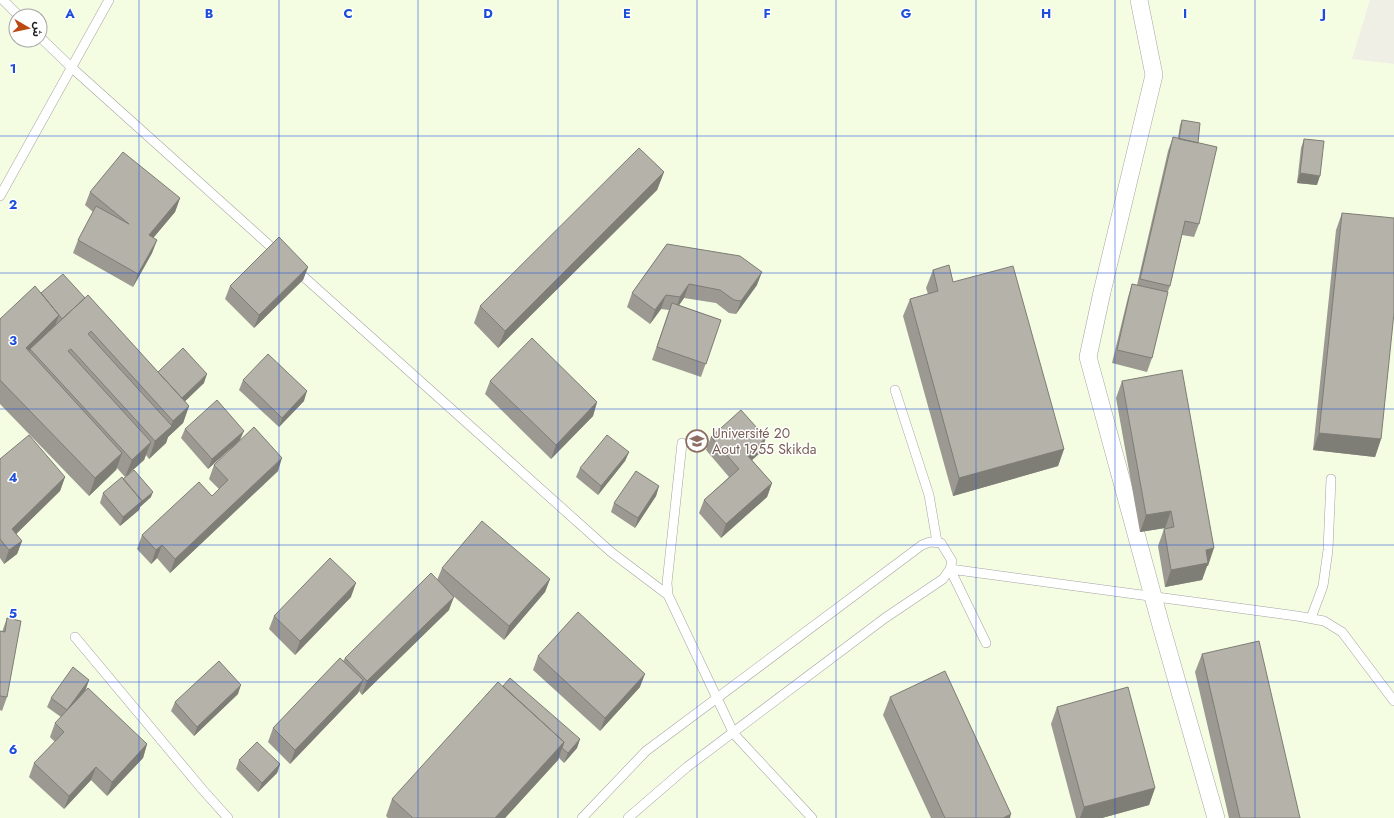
<svg xmlns="http://www.w3.org/2000/svg" width="1394" height="818" font-family="Jost,'Noto Sans Arabic',sans-serif">
<style>
.education{fill:#f4fce2;fill-rule:evenodd}
.lines{fill:none;stroke-linecap:round;stroke-linejoin:round}
.lane-casing{stroke:#a3a3a3;stroke-width:10}
.street-casing{stroke:#a3a3a3;stroke-width:18}
.lane{stroke:#fff;stroke-width:9}
.street{stroke:#fff;stroke-width:17}
.wall{fill:#9b9991}
.shaded-wall{fill:#7e7d76}
.building{fill:#b4b2a9;stroke:#7e7d76}
.grid{fill:none;stroke:#1d4ed8;stroke-width:1;stroke-opacity:0.55}
.labels{text-anchor:middle;stroke-width:3;stroke-linejoin:round;paint-order:stroke}
.education-label{font-size:14px;fill:#785e54;stroke:#fff;text-anchor:start}
.grid-label{font-size:13px;text-anchor:middle;font-weight:bold;fill:#1d4ed8;stroke:#fff;stroke-width:3;stroke-linejoin:round;paint-order:stroke}
</style>
<rect width="100%" height="100%" fill="#efefe6"/>
<!-- education -->
<path class="education" d="M0 0H1370L1352 59 1394 64V818H0ZM16 16H40V40H16Z"/>
<g class="lines">
<!-- lane casing -->
<g class="lane-casing">
<path id="lane" d="M3 0 19 16
M40 37 71 67 279 254
M0 196 109 0
M295 269 611 552 668 595
M895 390 929 495 937 542
M682 443 667 583 668 595 734 734 812 818
M950 569 1297 616 1324 621 1342 632 1394 701
M950 569 986 643
M1311 618 1323 586 1328 550 1331 479
M75 637 202 789 228 818
M582 818 646 751 922 545 930 542 941 543 952 561 950 569 943 579 885 618 687 767 628 818"/>
</g>
<!-- street casing -->
<g class="street-casing">
<path id="street" d="M1139 0 1154 75 1102 292 1088 357 1160 622 1216 818"/>
</g>
<!-- lane -->
<use href="#lane" class="lane"/>
<!-- street -->
<use href="#street" class="street"/>
</g>
<!-- wall -->
<path class="wall" d="M1182 120 1198 143 1199 224 1194 237 1182 235 1170 286 1167 294 1152 358 1147 372 1112 363 1128 297 1132 284 1137 285 1168 151 1173 137 1178 138 1180 125Z
M1304 139 1317 185 1297 183 1301 148Z
M664 172 657 190 498 348 474 323 480 306Z
M90 192 180 198 175 212 153 238 157 240 152 253 133 287 73 253 78 240 93 212 85 205Z
M1342 213 1381 439 1375 457 1313 450 1336 230Z
M667 244 757 285 736 314 729 313 716 303 684 298 679 305 721 320 701 377 652 360 669 310 661 309 650 324 627 307 632 293Z
M308 267 303 280 254 328 225 299 230 286Z
M933 270 953 282 1064 449 1058 466 953 496 903 316 910 299 928 294 926 288Z
M41 293 85 298 158 372 204 383 185 401 189 406 183 423 168 437 166 443 149 459 146 455 144 460 125 477 117 468 116 470 89 496 0 404V319Z
M243 380 304 401 279 427 239 390Z
M490 381 597 402 593 416 551 459 485 394Z
M1122 381 1208 566H1207L1202 580 1165 587 1158 546 1164 529 1165 528 1140 532 1116 398Z
M185 429 240 440 208 469 181 438Z
M711 437 761 452 752 460 772 483 767 497 721 538 699 513 704 500 729 477 706 450Z
M629 452 625 461 598 495 576 477 580 468Z
M0 459 65 477 60 491 16 534 22 541 17 554 4 564 0 558Z
M214 465 278 471 170 573 157 558 151 564 137 549 142 535 212 496 219 489 209 479Z
M123 479 151 497 140 507 139 510 120 526 100 503 103 493Z
M659 486 656 496 635 528 611 512 614 503Z
M442 568 550 579 545 592 504 640 451 594 449 610 362 695 359 691 358 693 290 764 268 742 273 728 343 661 345 658 437 580Z
M351 597 295 655 269 629 274 616Z
M7 618V697L2 711 0 710V631L2 632Z
M1202 654 1300 818H1229L1195 672Z
M538 656 640 687 600 731 533 670Z
M503 686 580 739 577 748 564 763 559 758 558 760 505 818H388L386 816 392 799Z
M86 689 81 695 147 744 143 758 107 796 91 780 64 809 29 777 34 763 55 742 50 737 55 723 61 717 47 707 51 698Z
M238 694 194 736 171 711 175 702Z
M890 697 1010 818H931L883 715Z
M1057 707 1155 788 1149 805 1102 818H1076L1051 724Z
M239 760 280 764 277 773 258 792 236 769Z"/>
<!-- shaded-wall -->
<path class="shaded-wall" d="M664 172 657 190 498 348 505 331Z
M1300 173 1320 176 1317 185 1297 183Z
M180 198 175 212 144 249 149 235Z
M157 240 152 253 133 287 138 274Z
M308 267 303 280 254 328 259 315Z
M762 272 757 285 736 314 741 301Z
M689 284 684 298 675 311 680 297Z
M666 295 661 309 650 324 655 310Z
M59 315 53 332 30 349 27 358 26 348Z
M207 374 204 383 176 410 179 401Z
M307 391 304 401 279 427 282 418Z
M597 402 593 416 551 459 556 445Z
M189 406 183 423 168 437 166 443 149 459 155 441 170 427 173 421Z
M244 431 240 440 208 469 212 459Z
M1319 433 1381 439 1375 457 1313 450Z
M766 438 761 452 742 469 747 455Z
M151 442 144 460 125 477 132 460Z
M1064 449 1058 466 953 496 959 478Z
M629 452 625 461 598 495 601 486Z
M122 453 116 470 89 496 95 478Z
M282 458 278 471 170 573 175 559Z
M65 477 60 491 7 543 12 529Z
M772 483 767 497 721 538 726 524Z
M659 486 656 496 635 528 638 518Z
M153 492 151 497 140 507 139 510 120 526 123 517 142 501Z
M1171 511 1165 528 1140 532 1146 515Z
M22 541 17 554 4 564 9 550Z
M162 545 157 558 151 564 156 550Z
M1214 548 1208 566H1207L1202 580 1165 587 1171 570 1206 550Z
M550 579 545 592 504 640 509 626Z
M356 583 351 597 295 655 300 641Z
M454 597 449 610 362 695 367 681Z
M645 674 640 687 600 731 605 718Z
M89 680 86 689 64 719 67 710Z
M363 680 358 693 290 764 295 750Z
M241 685 238 694 194 736 197 727Z
M580 739 577 748 564 763 568 753Z
M564 742 558 760 505 818H495Z
M147 744 143 758 107 796 112 782Z
M280 764 277 773 258 792 262 783Z
M96 767 91 780 64 809 69 796Z
M1155 788 1149 805 1102 818H1080L1084 807Z
M1011 814 1010 818H1003Z"/>
<!-- building -->
<path class="building" d="M1182 120 1200 123 1198 143 1179 139Z
M1173 137 1217 147 1199 224 1185 221 1170 286 1140 279Z
M1304 139 1324 141 1320 176 1300 173Z
M639 148 664 172 505 331 480 306Z
M123 152 180 198 149 235 157 240 138 274 78 240 96 206 129 224 90 192Z
M1342 213 1394 218V313L1381 439 1319 433Z
M279 237 308 267 259 315 230 286Z
M667 244 740 256 762 272 741 301 734 300 720 290 689 284 680 297 666 295 655 310 632 293Z
M949 265 953 282 1013 266 1064 449 959 478 910 299 938 291 933 270Z
M63 274 85 298 62 319 41 293Z
M1132 284 1168 292 1152 358 1117 350Z
M35 286 59 315 26 348 122 453 95 478 0 380V319Z
M88 295 189 406 173 421 91 331 88 334 172 426 155 441 71 349 68 351 151 442 132 460 30 349Z
M672 303 721 320 706 364 657 347Z
M532 338 597 402 556 445 490 381Z
M183 348 207 374 182 398 158 372Z
M268 354 307 391 282 418 243 380Z
M1182 370 1214 548 1206 550 1208 563 1171 570 1164 529 1174 527 1171 511 1146 515 1122 381Z
M217 400 244 431 212 459 185 429Z
M741 410 766 438 747 455 772 483 726 524 704 500 739 469 711 437Z
M254 427 282 458 175 559 162 545 156 550 142 535 199 482 212 496 228 480 214 465Z
M29 435 65 477 12 529 22 541 9 550 0 539V459Z
M607 435 629 452 601 486 580 468Z
M134 470 153 492 141 502 142 501 123 479Z
M636 471 659 486 638 518 614 503Z
M122 477 142 501 123 517 103 493Z
M482 521 550 579 509 626 442 568Z
M330 558 356 583 300 641 274 616Z
M431 573 454 597 367 681 345 658Z
M578 612 645 674 605 718 538 656Z
M7 618 21 621 7 697 0 696V631L5 632Z
M1259 641 1300 818H1240L1202 654Z
M340 658 363 680 295 750 273 728Z
M219 661 241 685 197 727 175 702Z
M73 667 89 680 67 710 51 698Z
M945 671 1011 814 1003 818H945L890 697Z
M510 678 580 739 568 753 562 748 564 742 503 686Z
M498 682 564 742 495 818H413L392 799Z
M1128 687 1155 788 1084 807 1057 707Z
M88 688 147 744 112 782 96 767 69 796 34 763 64 732 55 723Z
M257 742 280 764 262 783 239 760Z"/>
<!-- grid -->
<path class="grid" d="M139 0V818M279 0V818M418 0V818M558 0V818M697 0V818M836 0V818M976 0V818M1115 0V818M1255 0V818M0 136H1394M0 273H1394M0 409H1394M0 545H1394M0 682H1394"/>
<!-- icons -->
<defs>
<g id="university-ring" transform="scale(1.15)"><circle r="9.5" fill="#fff" stroke="#8d6e63" stroke-width="1.5"/><path d="M0-5L7-2L0 1L-7-2ZM-4 1L0 2.5L4 1V4Q0 6-4 4Z" fill="#8d6e63"/></g>
</defs>
<g fill-rule="evenodd">
<use href="#university-ring" x="697" y="441"/>
</g>
<g class="labels">
<!-- education labels -->
<g class="education-label">
<text x="712" y="438">Université 20<tspan x="712" dy="16">Aout 1955 Skikda</tspan></text>
</g>
</g>
<g class="grid-label">
<text x="70" y="18">A</text>
<text x="209" y="18">B</text>
<text x="348" y="18">C</text>
<text x="488" y="18">D</text>
<text x="627" y="18">E</text>
<text x="767" y="18">F</text>
<text x="906" y="18">G</text>
<text x="1046" y="18">H</text>
<text x="1185" y="18">I</text>
<text x="1324" y="18">J</text>
<text x="13" y="73">1</text>
<text x="13" y="209">2</text>
<text x="13" y="345">3</text>
<text x="13" y="482">4</text>
<text x="13" y="618">5</text>
<text x="13" y="754">6</text>
</g>
<!-- north arrow -->
<g transform="translate(28 28) rotate(99)"><circle r="19" fill="#ffffff" stroke="#a5a5a5"/>
<path d="M0-3L7 15L0 10L-7 15Z" fill="#bb4913"/>
<text y="-6" font-size="11" font-weight="bold" text-anchor="middle" fill="#1f1f1f">ش</text>
</g>
</svg>
